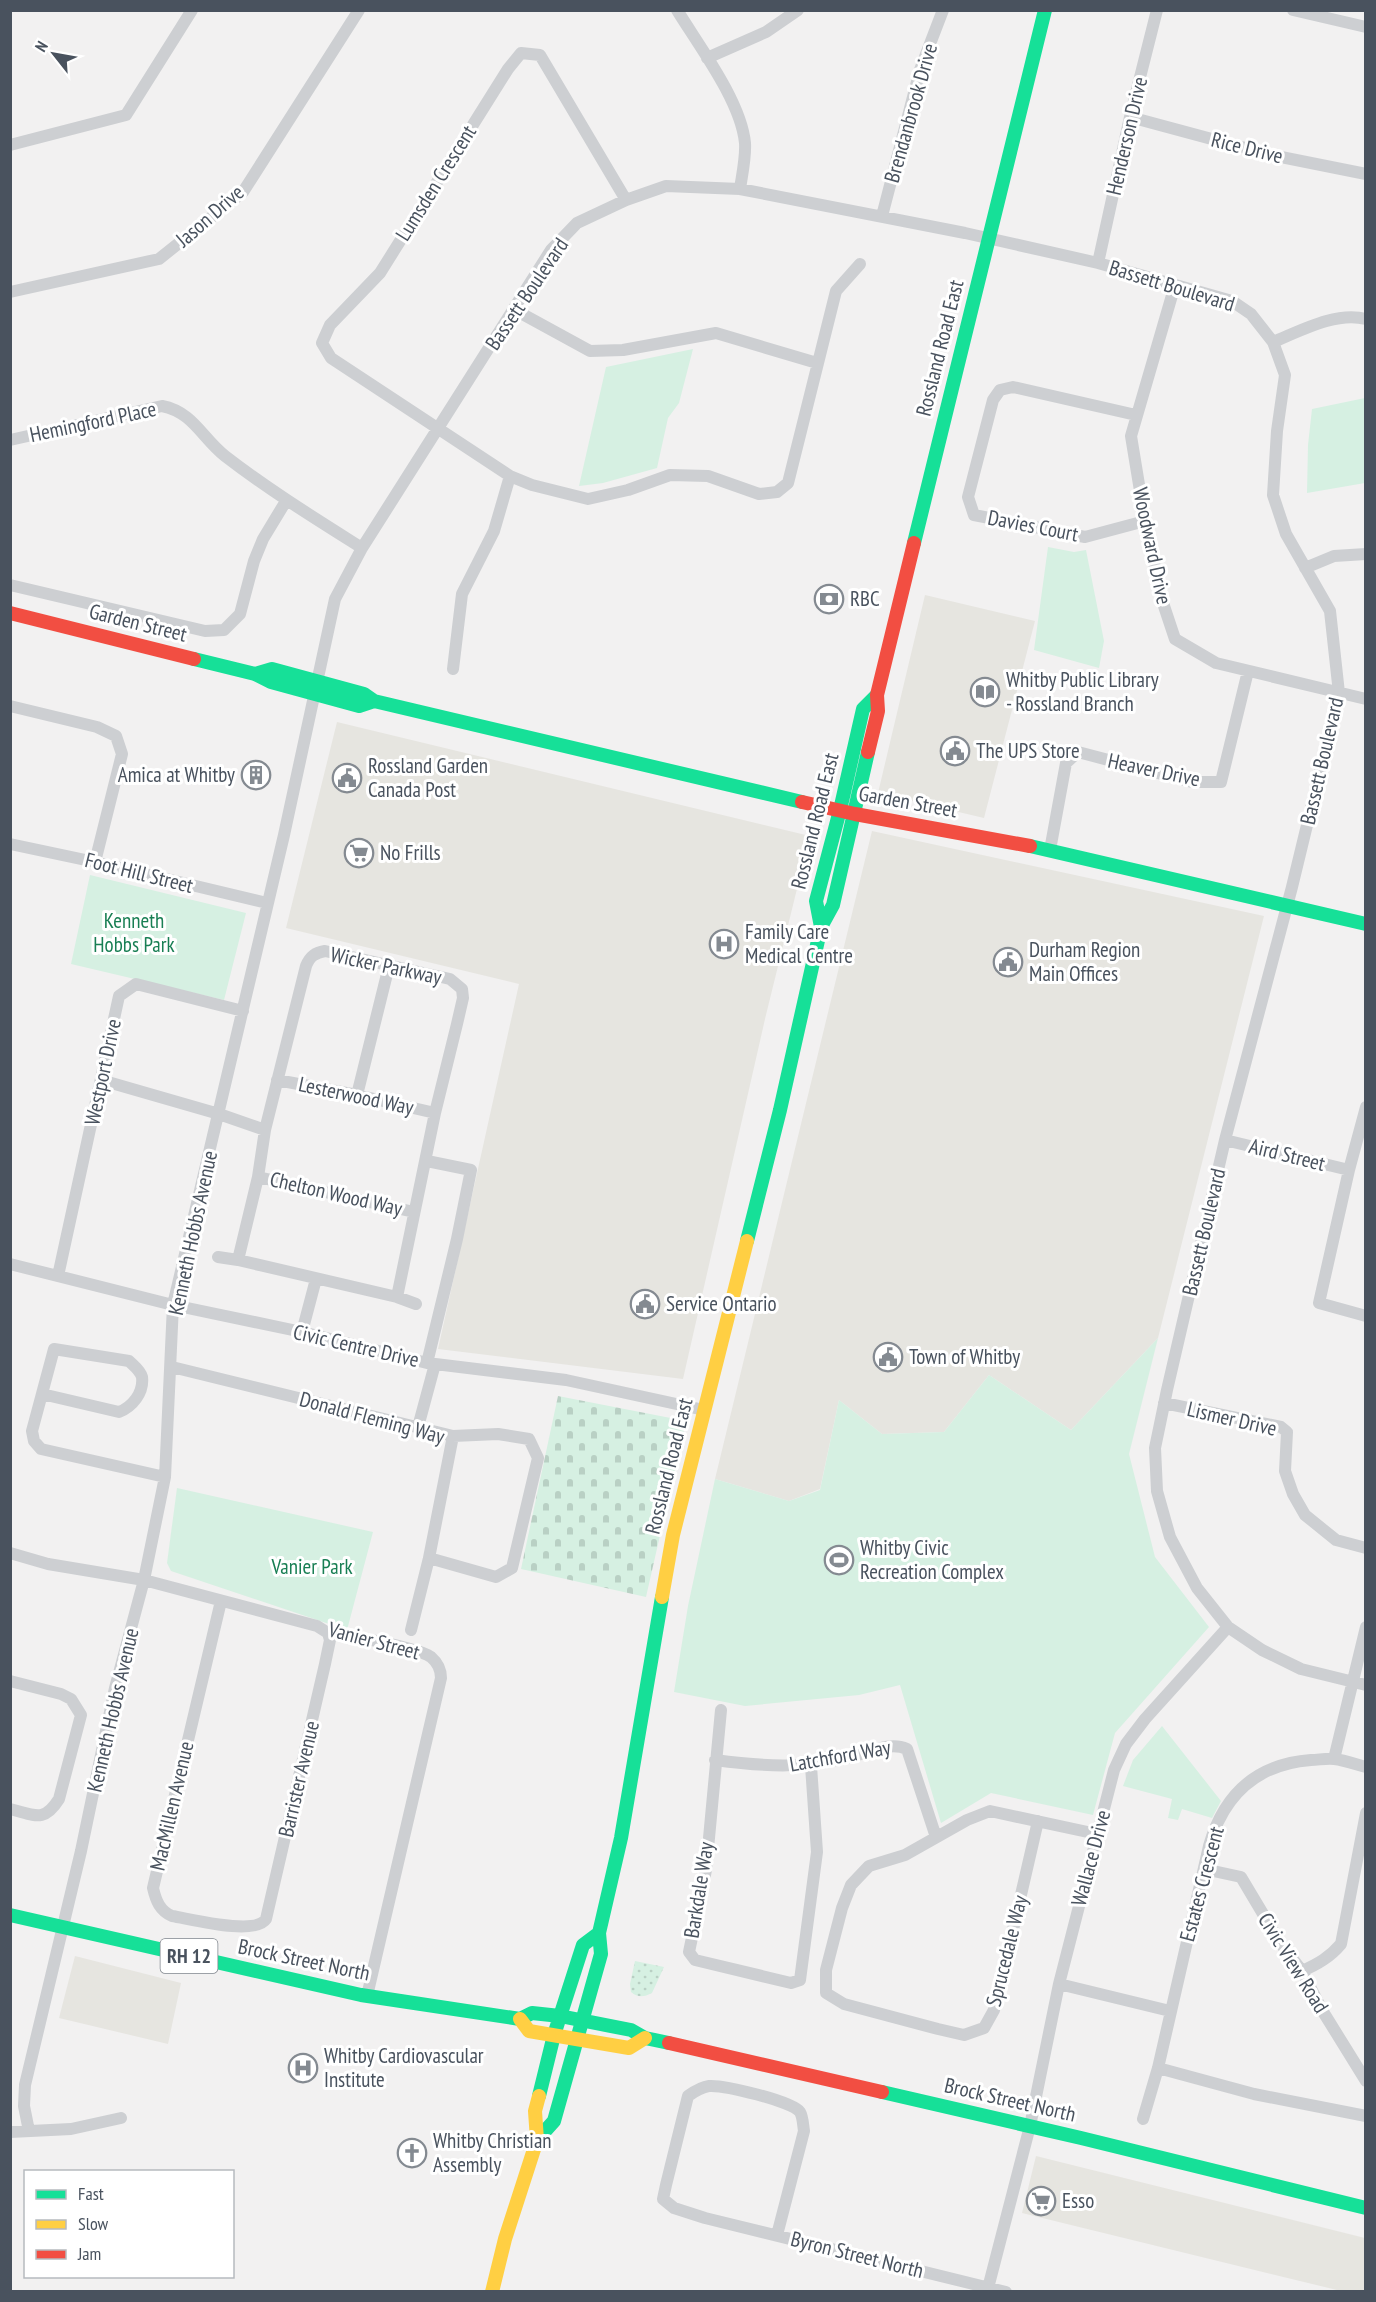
<svg xmlns="http://www.w3.org/2000/svg" width="1376" height="2302" font-family="'PT Sans Narrow',sans-serif">
<style>
.commercial{fill:#e6e5e0}
.cemetery{fill:url(#cemetery-stones)}
.park{fill:#d6f0e2}
.garden{fill:url(#garden-dots)}
.lines{fill:none;stroke-linecap:round;stroke-linejoin:round}
.street{stroke:#cdcfd2;stroke-width:12}
.fast{stroke:#16e098;stroke-width:14}
.slow{stroke:#ffcf43;stroke-width:14}
.jam{stroke:#f24e42;stroke-width:14}
.labels{text-anchor:middle;stroke-width:6;stroke-linejoin:round;paint-order:stroke}
.shield{fill:#fff;stroke:#80868e;stroke-width:1.5}
.shield-label{font-size:20px;font-weight:bold;fill:#49525e}
.street-label{font-size:21px;fill:#49525e;stroke:#fff}
.poi-label{font-size:21px;fill:#49525e;stroke:#fff;text-anchor:start}
.park-label{font-size:21px;fill:#197f54;stroke:#fff}
</style>
<defs>
<pattern id="cemetery-stones" width="16" height="16" patternUnits="userSpaceOnUse" patternTransform="scale(1.5)"><rect width="16" height="16" fill="#d6f0e2"/><path d="M2 7V4a2 2 0 0 1 4 0v3zM10 15v-3a2 2 0 0 1 4 0v3z" fill="#b9d0c4"/></pattern>
<pattern id="garden-dots" width="8" height="8" patternUnits="userSpaceOnUse" patternTransform="scale(1.5)"><rect width="8" height="8" fill="#d6f0e2"/><path d="M2 2h.1M6 6h.1" fill="none" stroke="#b9d0c4" stroke-width="1.8" stroke-linecap="round"/></pattern>
</defs>
<rect width="100%" height="100%" fill="#f2f1f1"/>
<!-- commercial -->
<path class="commercial" d="M925 595 1035 621 984 818 878 793Z
M337 722 810 836 765 1019 683 1379 438 1349 519 984 286 928Z
M872 831 1264 916 1158 1338 1071 1430 989 1375 944 1432 882 1434 839 1400 820 1489 789 1501 715 1479Z
M75 1956 181 1983 168 2044 59 2018Z
M1036 2156 1365 2238V2291H1341L1022 2213Z"/>
<!-- cemetery -->
<path class="cemetery" d="M558 1396 686 1421 646 1597 521 1569Z"/>
<!-- park -->
<path class="park" d="M693 349 679 403 668 418 657 468 603 483 579 486 606 367Z
M1365 398V483L1307 493 1308 445 1312 409Z
M1048 547 1074 552 1086 550 1104 641 1099 668 1034 650Z
M90 875 246 913 224 1000 71 964Z
M1158 1338 1129 1454 1155 1557 1209 1627 1115 1733 1093 1815 991 1793 941 1823 900 1685 859 1695 745 1706 674 1692 688 1606 715 1479 789 1501 820 1490 839 1400 882 1434 944 1432 989 1375 1071 1430Z
M177 1488 373 1532 347 1630 171 1571 167 1563Z
M1162 1726 1221 1801 1212 1818 1182 1809 1178 1820 1168 1818 1172 1799 1123 1786 1133 1760Z"/>
<!-- garden -->
<path class="garden" d="M635 1961 664 1967 652 1993C644 1997 638 1998 631 1992L630 1984Z"/>
<g class="lines">
<!-- street -->
<path class="street" d="M677 10C699 46 741 101 745 143 746 157 742 175 740 189
M1293 10 1366 27
M707 58 766 32 798 10
M1130 117 1271 155 1366 174
M10 145 126 115 192 10
M626 200 540 55 521 53 508 69 380 273 330 325 322 343 331 358 510 476 532 485 588 499 628 490 670 475 708 476 759 494 777 492 788 483 836 291 860 264
M882 216 920 70 943 10
M1098 263 1130 117 1157 10
M1175 285 1131 436 1145 521 1162 600 1175 639 1216 663 1366 699
M10 292 159 259 243 192 359 10
M515 310 590 351 623 350 716 333 817 363
M1273 342C1300 331 1336 311 1366 319
M1136 415 1013 387 1000 390 993 400 968 497 974 515 1085 537 1145 521
M10 440 162 406C193 412 202 438 225 456 269 490 316 519 362 548
M1305 568 1334 556 1366 554
M10 585 205 631 224 630 240 614 254 561 263 539 286 501
M453 669 462 594 494 531 510 476
M10 706 97 727 116 736 122 754 95 862
M10 844 95 862 267 903
M1050 850 1066 763 1078 752 1192 782H1221L1248 671
M325 951 450 979 462 989 463 998 457 1024 435 1113 397 1297 238 1260 258 1177 265 1130 306 966C310 956 315 953 325 951Z
M101 1080 219 1114 265 1130
M277 1080 357 1095 435 1113
M357 1095 389 966
M1366 1107 1349 1170 1319 1303 1366 1316
M1225 1140 1349 1170
M427 1161 471 1170 457 1239 427 1363
M258 1177 414 1212
M218 1257 238 1260
M10 1264 173 1305 302 1332 427 1363 566 1380 704 1410
M58 1276 119 996 136 984 243 1011
M397 1297 416 1304
M302 1332 316 1279
M172 1367 453 1436 429 1558 411 1630
M42 1394 119 1412C132 1407 144 1393 142 1377 140 1370 134 1366 129 1361L54 1349 32 1431 34 1441 41 1449 165 1477
M1164 1403 1281 1427 1287 1432 1285 1471 1293 1494 1305 1515 1336 1540 1366 1548
M418 1427 435 1364
M10 1553 48 1564 144 1580 317 1626 328 1633 334 1632C353 1637 420 1648 431 1657 438 1663 441 1670 441 1678L367 1996
M429 1558 496 1577 512 1568 538 1458 529 1439 498 1434 453 1436
M221 1601 153 1888C156 1901 160 1911 172 1916 191 1919 255 1936 266 1919L325 1664 330 1640 328 1633
M10 1681 61 1694 71 1699 81 1715 59 1799C44 1823 35 1815 10 1809
M721 1710 706 1870 689 1952 695 1960 791 1983 800 1980 817 1852 811 1766
M1334 1759 1366 1627
M715 1760C767 1767 808 1769 858 1755 875 1750 891 1742 907 1749L936 1837
M1038 1821 1000 1986 994 2010 984 2028 964 2035 938 2029 844 2004 826 1993V1970L842 1908 851 1885 869 1866 905 1855 967 1820 990 1811 1097 1834
M1204 1869 1241 1877 1281 1944 1302 1971 1322 2010 1366 2081
M1302 1971C1318 1964 1330 1957 1341 1944L1366 1813
M1059 1984 1170 2011
M1158 2068 1254 2094 1366 2116
M1143 2119 1158 2068 1209 1846C1224 1794 1257 1764 1311 1760 1318 1760 1327 1758 1334 1759 1344 1760 1355 1764 1366 1767
M29 2131 24 2106 25 2085 81 1851 115 1688 144 1580 165 1477 173 1305 284 835 335 599 362 548 551 250 577 223 626 200 666 186 740 189 965 233 1098 263 1232 301 1251 314 1273 342 1285 375 1277 431 1273 495 1286 534 1330 611 1339 693 1292 887 1225 1140 1167 1390 1155 1448 1157 1491 1170 1537 1197 1588 1228 1627 1262 1650 1301 1669 1366 1685
M10 2132 71 2129 121 2118
M777 2235 804 2131C803 2125 803 2117 800 2112 792 2101 724 2085 709 2086 701 2087 695 2091 688 2096L666 2185 663 2199 674 2208 705 2218 1006 2292
M987 2292 1030 2126 1059 1984 1114 1770 1126 1744 1145 1719 1228 1627"/>
<!-- fast -->
<path class="fast" d="M914 543 1045 10
M194 659 255 674 271 682 359 706 374 701
M255 674 272 669 364 694 374 701 802 802
M1030 846 1366 924
M821 927 816 901 840 810 863 709 877 695
M747 1241 780 1110 821 927 833 905 868 752
M10 1915 361 1995 520 2019 532 2013 560 2016 631 2030 645 2038 669 2043
M882 2092 1081 2138 1366 2208
M539 2096 554 2035 583 1945 599 1933
M537 2140 554 2121 601 1954 599 1933 621 1838 662 1597"/>
<!-- slow -->
<path class="slow" d="M662 1597 673 1535 747 1241
M520 2019 529 2031 629 2048 645 2038
M492 2292 505 2239 537 2140 535 2111 539 2096"/>
<!-- jam -->
<path class="jam" d="M10 613 194 659
M868 752 878 711 877 695 914 543
M802 802 855 814 1030 846
M669 2043 882 2092"/>
</g>
<!-- icons -->
<defs>
<g id="bank-ring" transform="scale(1.5)"><circle r="9.5" fill="#fff" stroke="#848a91" stroke-width="1.5"/><path d="M-6-4H6V4H-6ZM0-2.3a2.3 2.3 0 1 0 0 4.6a2.3 2.3 0 1 0 0-4.6Z" fill="#848a91"/></g>
<g id="library-ring" transform="scale(1.5)"><circle r="9.5" fill="#fff" stroke="#848a91" stroke-width="1.5"/><path d="M-6-4Q-3-5.5-.7-3.5V5Q-3 3-6 4ZM6-4Q3-5.5 .7-3.5V5Q3 3 6 4Z" fill="#848a91"/></g>
<g id="civic-ring" transform="scale(1.5)"><circle r="9.5" fill="#fff" stroke="#848a91" stroke-width="1.5"/><path d="M-.6-6.5H3V-4.5H.6V-3L4-1V1h2V6H-6V1h2V-1L-.6-3ZM-1.2 2.5V6h2.4V2.5Z" fill="#848a91"/></g>
<g id="building-ring" transform="scale(1.5)"><circle r="9.5" fill="#fff" stroke="#848a91" stroke-width="1.5"/><path d="M-4-6H4V6H1V3H-1V6H-4ZM-2.5-4.3h1.7v1.8h-1.7ZM.8-4.3h1.7v1.8H.8ZM-2.5-1h1.7V.8h-1.7ZM.8-1h1.7V.8H.8Z" fill="#848a91"/></g>
<g id="supermarket-ring" transform="scale(1.5)"><circle r="9.5" fill="#fff" stroke="#848a91" stroke-width="1.5"/><path d="M-6-5.5h2.5l.6 2H6L4.5 2H-2.5L-4.4-4H-6ZM-1.5 3.2a1.3 1.3 0 1 0 .1 0ZM3 3.2a1.3 1.3 0 1 0 .1 0Z" fill="#848a91"/></g>
<g id="hospital-ring" transform="scale(1.5)"><circle r="9.5" fill="#fff" stroke="#848a91" stroke-width="1.5"/><path d="M-5-5h3v3.5h4V-5h3V5h-3V1.5h-4V5h-3Z" fill="#848a91"/></g>
<g id="stadium-ring" transform="scale(1.5)"><circle r="9.5" fill="#fff" stroke="#848a91" stroke-width="1.5"/><path d="M0-5a6.5 5 0 1 0 0 10a6.5 5 0 1 0 0-10ZM-3.5-1.8h7v3.6h-7Z" fill="#848a91"/></g>
<g id="church-ring" transform="scale(1.5)"><circle r="9.5" fill="#fff" stroke="#848a91" stroke-width="1.5"/><path d="M-1.2-6h2.4v3.5h3.3v2.4h-3.3V6h-2.4V-.1h-3.3v-2.4h3.3Z" fill="#848a91"/></g>
</defs>
<g fill-rule="evenodd">
<use href="#bank-ring" x="829" y="599"/>
<use href="#library-ring" x="985" y="692"/>
<use href="#civic-ring" x="955" y="751"/>
<use href="#building-ring" x="256" y="775"/>
<use href="#civic-ring" x="347" y="778"/>
<use href="#supermarket-ring" x="359" y="853"/>
<use href="#hospital-ring" x="724" y="944"/>
<use href="#civic-ring" x="1008" y="962"/>
<use href="#civic-ring" x="645" y="1304"/>
<use href="#civic-ring" x="888" y="1357"/>
<use href="#stadium-ring" x="839" y="1560"/>
<use href="#hospital-ring" x="303" y="2068"/>
<use href="#church-ring" x="412" y="2153"/>
<use href="#supermarket-ring" x="1041" y="2201"/>
</g>
<g class="labels">
<!-- shield labels -->
<rect class="shield" x="160.5" y="1939" width="57" height="34" rx="4.5"/>
<g class="shield-label">
<text x="189" y="1963">RH 12</text>
</g>
<!-- street labels -->
<g class="street-label">
<text transform="translate(911 113) rotate(-74)" y="7">Brendanbrook Drive</text>
<text transform="translate(1127 136) rotate(-77)" y="7">Henderson Drive</text>
<text transform="translate(1247 148) rotate(14)" y="7">Rice Drive</text>
<text transform="translate(436 183) rotate(-58)" y="7">Lumsden Crescent</text>
<text transform="translate(210 216) rotate(-41)" y="7">Jason Drive</text>
<text transform="translate(1172 286) rotate(17)" y="7">Bassett Boulevard</text>
<text transform="translate(527 294) rotate(-56)" y="7">Bassett Boulevard</text>
<text transform="translate(940 348) rotate(-76)" y="7">Rossland Road East</text>
<text transform="translate(93 422) rotate(-12)" y="7">Hemingford Place</text>
<text transform="translate(1033 526) rotate(11)" y="7">Davies Court</text>
<text transform="translate(1152 546) rotate(78)" y="7">Woodward Drive</text>
<text transform="translate(138 623) rotate(14)" y="7">Garden Street</text>
<text transform="translate(1322 761) rotate(-77)" y="7">Bassett Boulevard</text>
<text transform="translate(1154 770) rotate(12)" y="7">Heaver Drive</text>
<text transform="translate(908 802) rotate(10)" y="7">Garden Street</text>
<text transform="translate(815 821) rotate(-76)" y="7">Rossland Road East</text>
<text transform="translate(139 873) rotate(14)" y="7">Foot Hill Street</text>
<text transform="translate(386 966) rotate(12)" y="7">Wicker Parkway</text>
<text transform="translate(103 1072) rotate(-78)" y="7">Westport Drive</text>
<text transform="translate(356 1096) rotate(12)" y="7">Lesterwood Way</text>
<text transform="translate(1287 1155) rotate(14)" y="7">Aird Street</text>
<text transform="translate(336 1194) rotate(13)" y="7">Chelton Wood Way</text>
<text transform="translate(1204 1232) rotate(-77)" y="7">Bassett Boulevard</text>
<text transform="translate(193 1233) rotate(-78)" y="7">Kenneth Hobbs Avenue</text>
<text transform="translate(356 1346) rotate(13)" y="7">Civic Centre Drive</text>
<text transform="translate(372 1418) rotate(15)" y="7">Donald Fleming Way</text>
<text transform="translate(1232 1419) rotate(13)" y="7">Lismer Drive</text>
<text transform="translate(669 1466) rotate(-76)" y="7">Rossland Road East</text>
<text transform="translate(374 1641) rotate(15)" y="7">Vanier Street</text>
<text transform="translate(113 1710) rotate(-77)" y="7">Kenneth Hobbs Avenue</text>
<text transform="translate(840 1756) rotate(-10)" y="7">Latchford Way</text>
<text transform="translate(299 1779) rotate(-77)" y="7">Barrister Avenue</text>
<text transform="translate(172 1806) rotate(-77)" y="7">MacMillen Avenue</text>
<text transform="translate(1091 1858) rotate(-75)" y="7">Wallace Drive</text>
<text transform="translate(1202 1884) rotate(-75)" y="7">Estates Crescent</text>
<text transform="translate(699 1890) rotate(-81)" y="7">Barkdale Way</text>
<text transform="translate(1007 1951) rotate(-76)" y="7">Sprucedale Way</text>
<text transform="translate(304 1960) rotate(12)" y="7">Brock Street North</text>
<text transform="translate(1293 1963) rotate(58)" y="7">Civic View Road</text>
<text transform="translate(1010 2100) rotate(13)" y="7">Brock Street North</text>
<text transform="translate(857 2255) rotate(14)" y="7">Byron Street North</text>
</g>
<!-- poi labels -->
<g class="poi-label">
<text x="850" y="606">RBC</text>
<text x="1006" y="687">Whitby Public Library<tspan x="1006" dy="24">- Rossland Branch</tspan></text>
<text x="976" y="758">The UPS Store</text>
<text x="368" y="773">Rossland Garden<tspan x="368" dy="24">Canada Post</tspan></text>
<text x="235" y="782" text-anchor="end">Amica at Whitby</text>
<text x="380" y="860">No Frills</text>
<text x="745" y="939">Family Care<tspan x="745" dy="24">Medical Centre</tspan></text>
<text x="1029" y="957">Durham Region<tspan x="1029" dy="24">Main Offices</tspan></text>
<text x="666" y="1311">Service Ontario</text>
<text x="909" y="1364">Town of Whitby</text>
<text x="860" y="1555">Whitby Civic<tspan x="860" dy="24">Recreation Complex</tspan></text>
<text x="324" y="2063">Whitby Cardiovascular<tspan x="324" dy="24">Institute</tspan></text>
<text x="433" y="2148">Whitby Christian<tspan x="433" dy="24">Assembly</tspan></text>
<text x="1062" y="2208">Esso</text>
</g>
<!-- park labels -->
<g class="park-label">
<text x="134" y="928">Kenneth<tspan x="134" dy="24">Hobbs Park</tspan></text>
<text x="312" y="1574">Vanier Park</text>
</g>
</g>
<!-- border -->
<rect width="1376" height="2302" fill="none" stroke="#49525e" stroke-width="24"/>
<!-- legend -->
<rect x="24" y="2170" width="210" height="108" fill="#ffffff" stroke="#b6babf" stroke-width="1.5"/>
<rect x="36" y="2190" width="30" height="9" fill="#16e098" stroke="#b6babf" stroke-width="1.5"/>
<text x="78" y="2200" font-size="18" fill="#49525e">Fast</text>
<rect x="36" y="2220" width="30" height="9" fill="#ffcf43" stroke="#b6babf" stroke-width="1.5"/>
<text x="78" y="2230" font-size="18" fill="#49525e">Slow</text>
<rect x="36" y="2250" width="30" height="9" fill="#f24e42" stroke="#b6babf" stroke-width="1.5"/>
<text x="78" y="2260" font-size="18" fill="#49525e">Jam</text>
<!-- north arrow -->
<g transform="translate(54 54) rotate(301)" stroke="#ffffff" stroke-width="4.5" paint-order="stroke">
<path d="M0-4.5L10 22L0 15L-10 22Z" fill="#49525e"/>
<text y="-9" font-size="16" font-weight="bold" text-anchor="middle" fill="#49525e">N</text>
</g>
</svg>
